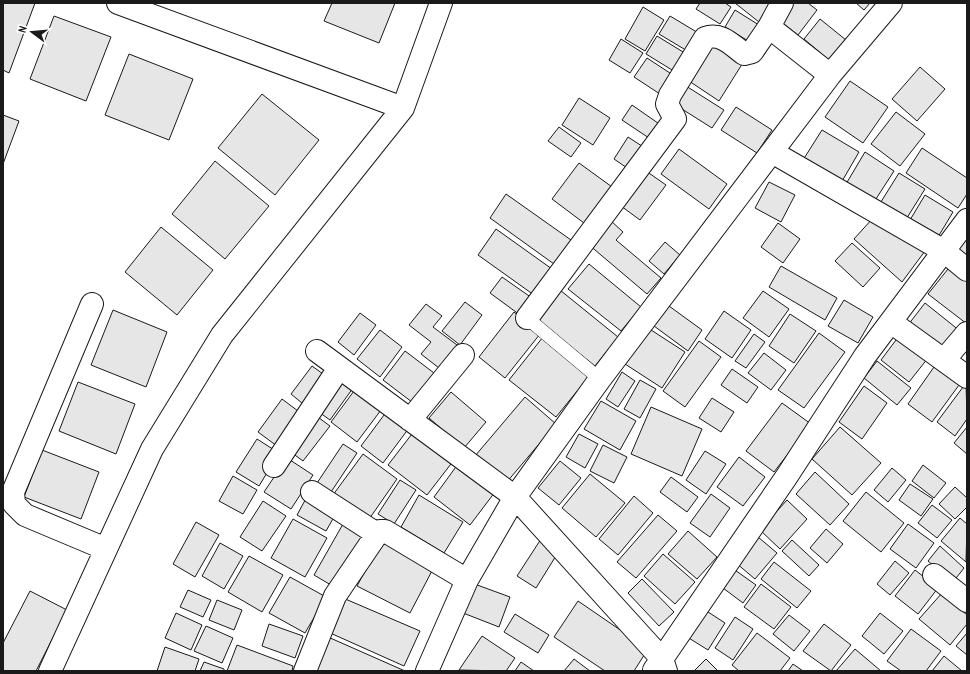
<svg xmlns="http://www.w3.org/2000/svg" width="970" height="674" font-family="'Archivo Narrow',sans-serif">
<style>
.building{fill:#e6e6e6;stroke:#1a1a1a}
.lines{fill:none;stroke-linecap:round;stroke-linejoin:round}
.service-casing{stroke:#1a1a1a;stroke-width:14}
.minor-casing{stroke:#1a1a1a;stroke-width:24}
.service{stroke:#fff;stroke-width:13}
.minor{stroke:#fff;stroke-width:22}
</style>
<rect width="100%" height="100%" fill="#fff"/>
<!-- building -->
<path class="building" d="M3 3H35L9 73 3 70Z
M332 3H395L379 43 324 21Z
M700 3H725L731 7 720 24 696 9Z
M735 3H773L759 22Z
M786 3H808L817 10 798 35 775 17Z
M856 3H870L864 10Z
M643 7 664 20 645 51 625 39Z
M735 10 759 25 750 42 725 27Z
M54 16 111 37 86 101 30 79Z
M670 16 700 34 689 52 659 34Z
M820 19 846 40 829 60 804 39Z
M657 36 688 55 677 73 646 54Z
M621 39 643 53 630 73 609 60Z
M711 40 744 61 719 101 686 79Z
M129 54 193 79 169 140 105 115Z
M647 58 676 77 663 96 634 77Z
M920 67 945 89 917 121 892 99Z
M850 81 888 107 863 143 825 117Z
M686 86 724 110 712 128 674 104Z
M262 94 319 140 275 195 218 148Z
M579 98 610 118 593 145 562 125Z
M632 105 665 128 655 142 622 120Z
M736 107 772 130 757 153 721 130Z
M896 112 925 134 900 166 871 144Z
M3 115 19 121 3 164Z
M559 127 581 143 571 157 548 141Z
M822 130 859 152 841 183 803 160Z
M628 137 648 150 633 172 614 159Z
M922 148 967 178V194L958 208 906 173Z
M679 149 727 184 709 209 661 174Z
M865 152 894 171 874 202 846 184Z
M215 161 269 206 225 259 172 214Z
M579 163 619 192 592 229 552 199Z
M646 171 666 185 640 220 621 206Z
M899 173 925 189 905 221 879 205Z
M769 182 795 195 781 222 755 208Z
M506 194 571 240 554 264 490 218Z
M925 195 953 212 938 237 910 220Z
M873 218 925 251 902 282 854 239Z
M609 219 623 232 616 240 661 278 647 294 588 244Z
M778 223 800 239 783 263 761 247Z
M161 227 213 270 177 315 125 272Z
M496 229 552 269 534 295 478 255Z
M967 232V265L951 252Z
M665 242 680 255 664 274 649 261Z
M852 243 880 268 863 287 835 261Z
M589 264 641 307 621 331 568 289Z
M952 264 967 275V324L928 294Z
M781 266 837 298 825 320 769 287Z
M502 277 532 298 520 315 490 293Z
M555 286 618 337 595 366 531 315Z
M763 291 789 309 769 337 743 318Z
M844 300 873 317 858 343 828 326Z
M465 302 482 315 460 345 442 331Z
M925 303 960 331 944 353 908 325Z
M426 304 442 316 433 327 457 345 439 368 421 354 431 342 409 325Z
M669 306 702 330 688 351 654 326Z
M113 310 167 332 146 387 91 365Z
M724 311 751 330 732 358 705 339Z
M514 312 540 334 505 378 479 357Z
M360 313 376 325 354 355 338 342Z
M790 314 816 331 794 363 769 346Z
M648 328 685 352 662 388 625 364Z
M380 330 402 347 380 377 357 359Z
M819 333 845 352 804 408 778 390Z
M754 334 765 342 746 368 735 361Z
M899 336 928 358 909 382 881 360Z
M543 337 591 374 556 417 509 380Z
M699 341 721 357 685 407 663 391Z
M405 351 434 373 412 402 383 380Z
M764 353 786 370 771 390 748 373Z
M877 361 911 388 897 405 864 378Z
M312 366 330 379 308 408 291 394Z
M934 367 959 385 932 422 908 404Z
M732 369 758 387 747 403 721 385Z
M622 372 635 381 618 407 606 399Z
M340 378 353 388 330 420 316 410Z
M640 380 656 389 640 418 624 409Z
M78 382 135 404 116 454 59 431Z
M966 383 967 419 955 436 937 422Z
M864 386 887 403 862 439 839 422Z
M354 391 381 410 357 442 331 422Z
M451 392 486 422 464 448 429 418Z
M525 397 556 424 506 483 475 456Z
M712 398 734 412 721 432 699 418Z
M282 399 302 414 277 446 258 432Z
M601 401 636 421 620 450 584 429Z
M782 403 811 424 774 472 746 451Z
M651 407 702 429 682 476 631 454Z
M387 411 409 428 383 463 361 446Z
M315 415 330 426 303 461 288 450Z
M840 427 881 463 852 495 812 459Z
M967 427V454L954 443Z
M415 430 454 460 427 495 388 465Z
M579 434 598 444 585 468 566 457Z
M257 439 279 453 259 486 236 472Z
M343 444 357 453 329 495 315 486Z
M603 445 627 457 614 483 590 471Z
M42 450 99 472 81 519 24 497Z
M705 451 726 464 706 494 686 480Z
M363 454 397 479 365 525 330 499Z
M739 457 765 477 743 506 717 487Z
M287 458 313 475 291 509 264 492Z
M560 461 581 478 559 505 538 488Z
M458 464 495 492 470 525 434 497Z
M923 465 946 483 934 498 912 481Z
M892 468 906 480 888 502 874 490Z
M815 472 849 504 830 525 796 494Z
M590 474 625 503 596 537 562 508Z
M233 476 257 490 243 514 219 501Z
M671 477 698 497 687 512 660 492Z
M400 480 416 490 394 524 378 514Z
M910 484 933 499 921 516 899 500Z
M955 487 967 498V507L955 519 939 504Z
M866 492 904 523 881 552 843 521Z
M309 493 338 510 326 531 297 515Z
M711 494 730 508 710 537 690 523Z
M419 495 463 522 444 553 401 527Z
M634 496 653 513 618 555 599 539Z
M787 500 807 519 780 549 760 530Z
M263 501 286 516 262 551 240 537Z
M932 505 952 520 937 538 918 523Z
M658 515 677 531 636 578 617 562Z
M960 518 967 524 966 562 941 541Z
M293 519 327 538 305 577 271 558Z
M196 522 219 535 195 577 173 564Z
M343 524 365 536 336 588 314 575Z
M908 524 934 543 916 568 890 549Z
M826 529 843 544 827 563 810 548Z
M688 531 717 557 697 579 668 554Z
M758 537 777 553 755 579 736 563Z
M541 539 559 551 536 588 517 576Z
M382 540 434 567 410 613 357 586Z
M792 540 819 565 809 576 782 551Z
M220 543 243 556 224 589 202 576Z
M940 546 964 568 953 582 928 561Z
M663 554 695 582 675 604 644 576Z
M249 556 283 575 262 612 228 592Z
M895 561 909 573 890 595 877 584Z
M774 562 811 591 797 608 761 579Z
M732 568 756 585 743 603 719 585Z
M915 570 938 588 918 614 895 596Z
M290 577 326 597 305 633 269 613Z
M642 579 674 612 659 626 628 593Z
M469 582 510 597 499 627 458 611Z
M761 584 791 607 774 629 744 607Z
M188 590 211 600 203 617 180 607Z
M30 591 67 610 36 671H3V643Z
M942 593 967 615V624L950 645 919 619Z
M343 598 420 631 404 666 328 632Z
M217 600 242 610 234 630 209 620Z
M578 601 648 649 634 671H605L554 637Z
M702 608 725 623 708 650 684 635Z
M176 613 202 625 191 650 165 638Z
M880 613 903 631 884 654 862 636Z
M515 614 549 635 538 653 504 632Z
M789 615 810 631 794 651 773 634Z
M735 617 753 629 733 660 715 648Z
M269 624 303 636 295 658 262 646Z
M824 624 851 645 831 671 803 651Z
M206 626 233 638 222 663 194 651Z
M911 629 941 651 926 671H901L887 661Z
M757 633 790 658 780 671H739L732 665Z
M967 633V655L956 646Z
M482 636 515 658 506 671 459 670Z
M328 637 405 671H313Z
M237 645 293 666 292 671H227Z
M165 647 199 659 195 671H157Z
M855 649 881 671H836Z
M944 656 962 671H932Z
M574 659 590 671H564Z
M706 659 718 671H694Z
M204 662 224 669V671H200Z
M521 662 534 671H515Z
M793 664 803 671H788Z"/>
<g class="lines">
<!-- service casing -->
<g class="service-casing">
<path id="service" d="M527 318 600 379"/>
</g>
<!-- minor casing -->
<g class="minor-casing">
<path id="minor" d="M118 3 403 108
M782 3 769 27 830 75
M772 152 944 251 967 270
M92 304 13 492 14 504 25 515 106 549
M527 318 675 119 667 104 670 95 705 38C721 32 732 45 744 54L752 52 769 27
M891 322 967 377
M317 351 515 497 662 659 654 670
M944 360 967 333
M410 420 463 355
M274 466 339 368
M312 492 377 534
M934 575 967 601
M50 671 152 449 222 335 403 108 441 3
M305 671 335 596 377 534 380 531H385L467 580
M427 671 467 580 515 497 600 379 830 75 891 3
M666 671 662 659 787 476 865 356 967 220"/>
</g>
<!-- service -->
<use href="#service" class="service"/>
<!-- minor -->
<use href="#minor" class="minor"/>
</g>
<!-- border -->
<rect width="970" height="674" fill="none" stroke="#1a1a1a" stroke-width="8"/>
<!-- north arrow -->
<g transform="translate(32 32) rotate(286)" stroke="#ffffff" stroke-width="3" paint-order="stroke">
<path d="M0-3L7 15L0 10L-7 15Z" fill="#1a1a1a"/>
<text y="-6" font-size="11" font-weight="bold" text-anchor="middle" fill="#1a1a1a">N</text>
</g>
</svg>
